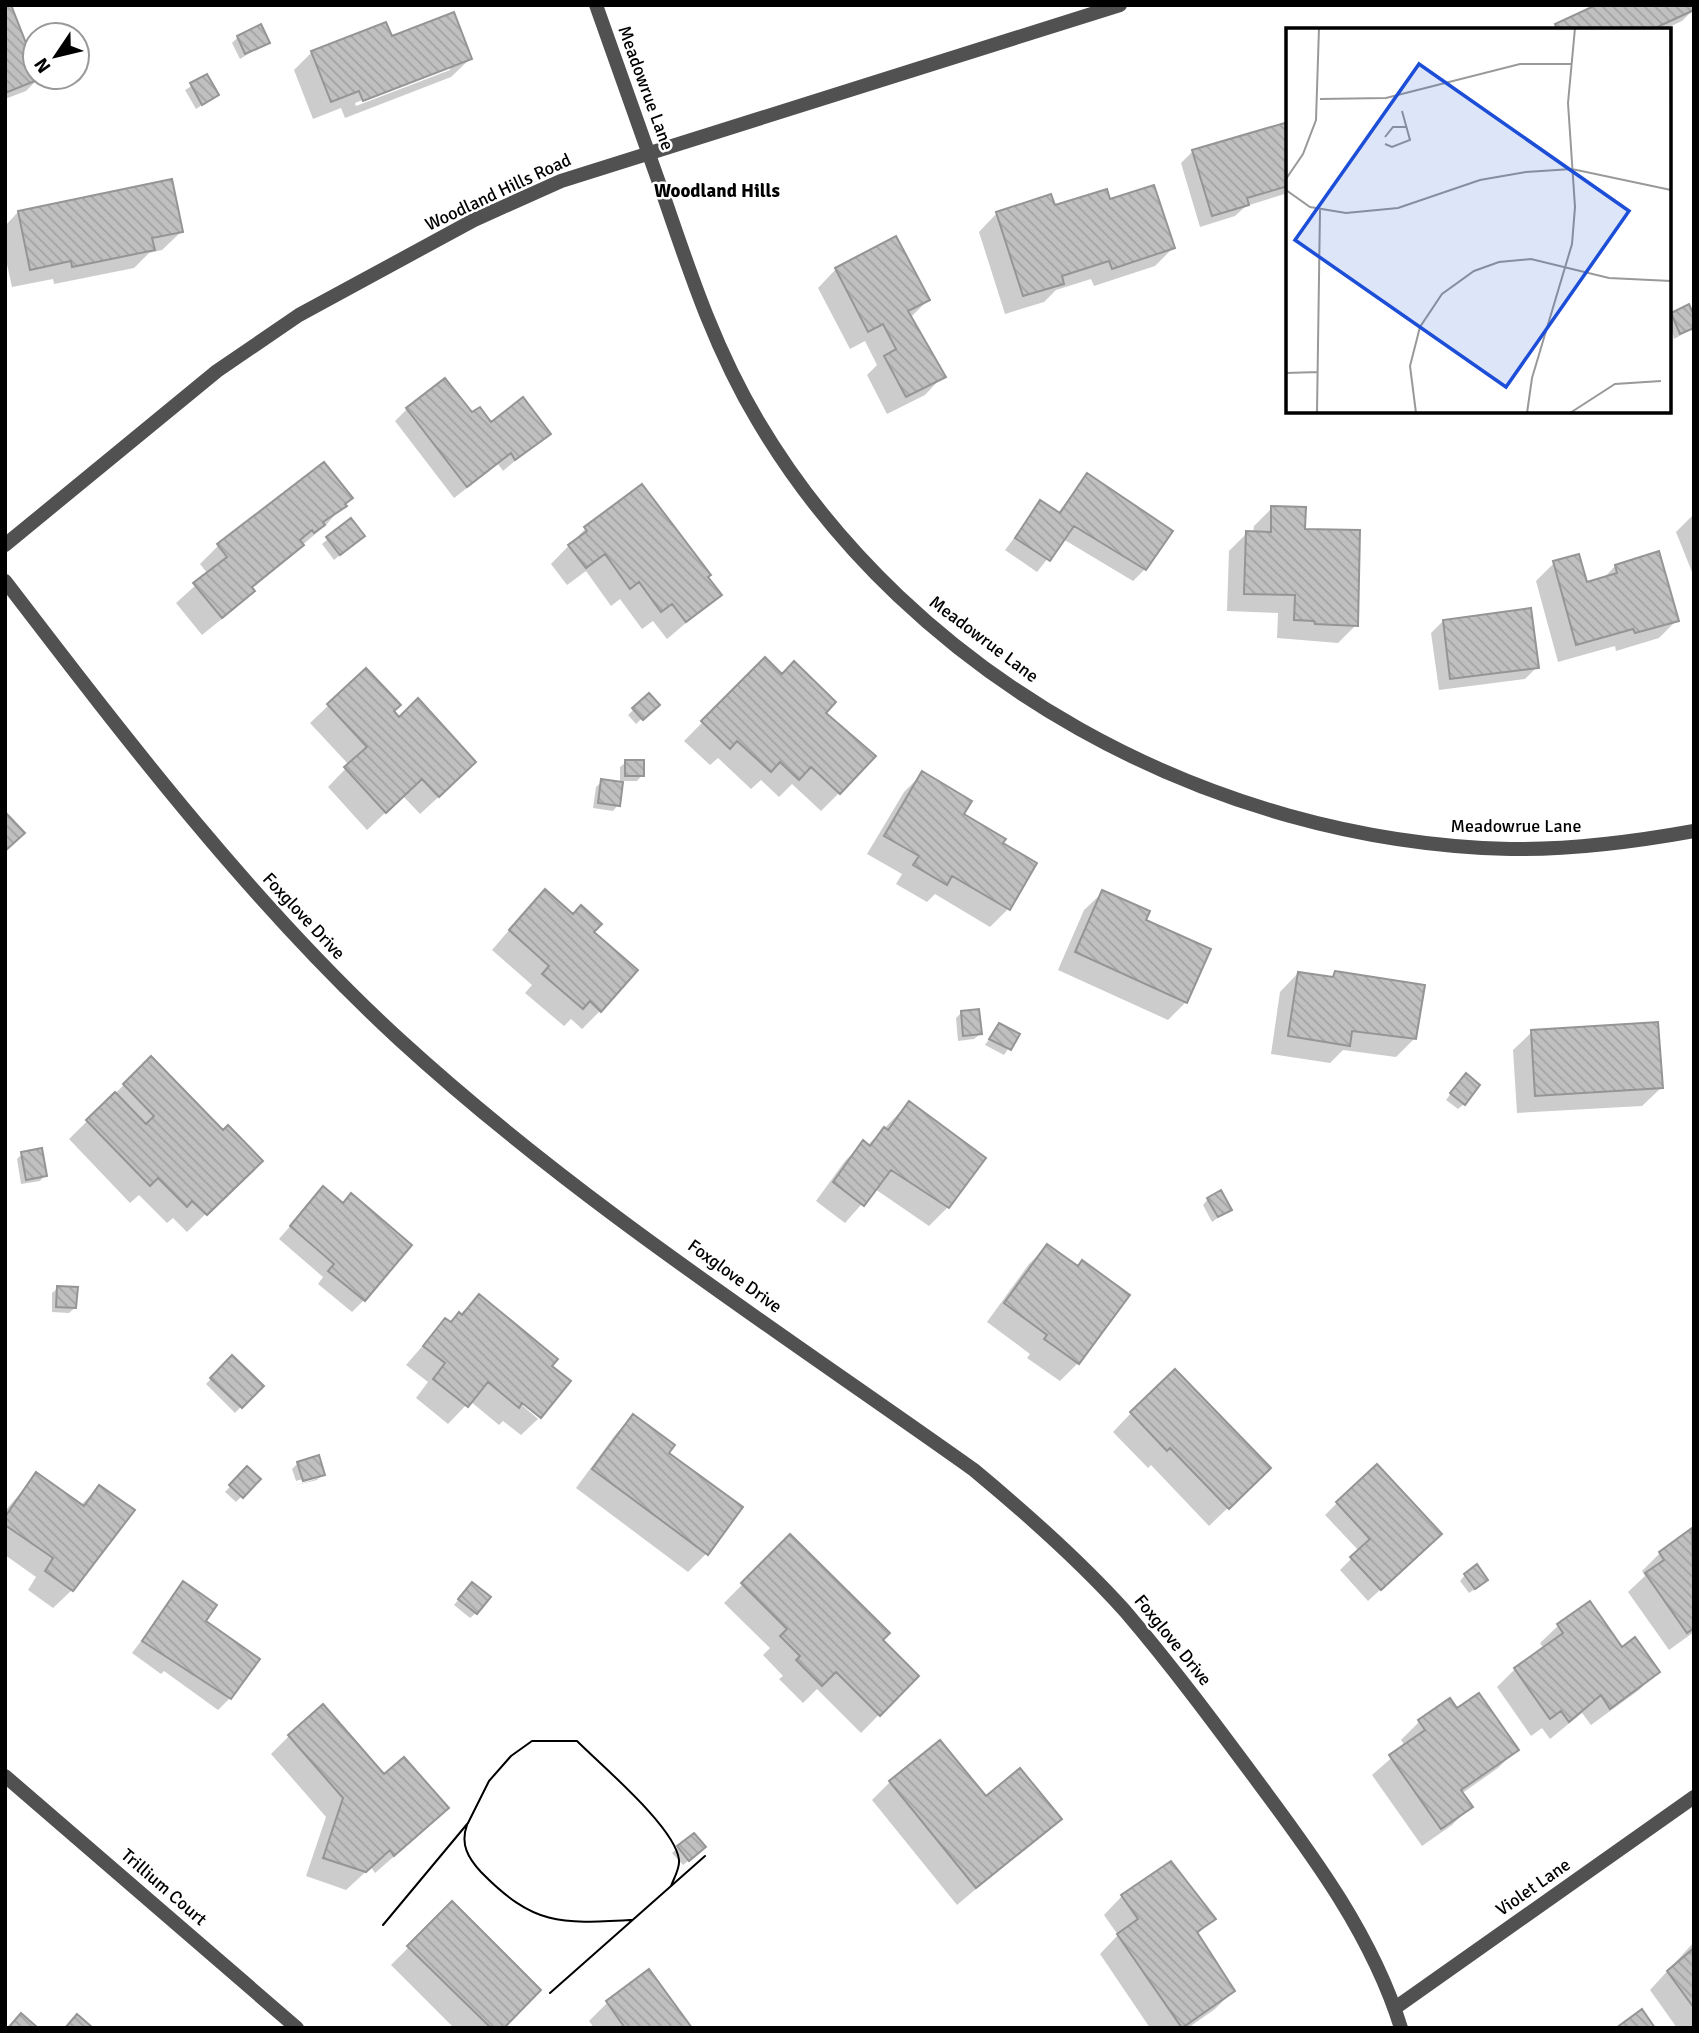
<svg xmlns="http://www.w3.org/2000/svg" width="1699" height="2033" font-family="Signika,sans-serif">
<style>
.shadow{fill:#0003;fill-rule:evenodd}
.building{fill:url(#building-back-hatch);stroke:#959595;stroke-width:2}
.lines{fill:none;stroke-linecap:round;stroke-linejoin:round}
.minor{stroke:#515151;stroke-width:14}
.tram{stroke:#000;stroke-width:2}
.labels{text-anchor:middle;stroke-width:5;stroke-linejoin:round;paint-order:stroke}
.street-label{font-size:18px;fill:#000;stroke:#fff}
.neighbourhood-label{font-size:19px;font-weight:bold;fill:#000;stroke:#fff}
.inset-road{fill:none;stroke:#999;stroke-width:2}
.view{fill:#1d4ed8;fill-opacity:0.15;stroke:#1d4ed8;stroke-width:3.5}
.inset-edge{fill:none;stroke:#000;stroke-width:3.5}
</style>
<defs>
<pattern id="building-back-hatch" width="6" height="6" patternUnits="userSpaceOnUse" patternTransform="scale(1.75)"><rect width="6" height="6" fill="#c0c0c0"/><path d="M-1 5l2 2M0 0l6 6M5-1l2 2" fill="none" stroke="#a3a3a3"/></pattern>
</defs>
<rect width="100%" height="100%" fill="#fff"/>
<!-- shadow -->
<path class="shadow" d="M5 5 38 79 26 91 5 99Z
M1694 9 1682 21 1663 30H1552L1556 26Z
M238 37 268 42 240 59 232 43Z
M391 38 470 59 451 77 345 118 341 108 313 119 294 70 312 52ZM450 66V70L356 106 355 103Z
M207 77 217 95 196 109 185 90Z
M1288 124V193L1246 206 1235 216 1200 227 1181 163 1193 151Z
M1109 201 1173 248 1155 266 1094 286 1091 279 1056 290 1044 302 1005 314 979 232 997 213Z
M18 212 181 232 162 250 149 253 134 268 54 284 53 279 12 287 5 255V226Z
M836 269 928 300 910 318 943 376 925 395 887 414 867 375 877 365 865 341 850 349 818 288Z
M1694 307V328L1674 339 1669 316Z
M407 409 472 415 491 424 548 433 503 471 498 464 454 498 395 421Z
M1087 475 1145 569 1133 581 1063 539 1037 572 1005 550 1041 502 1057 514Z
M642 487 719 595 667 639 653 621 642 629 620 599 611 606 586 571 567 585 551 564 585 529Z
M343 505 327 524 251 589 234 609 202 635 176 603 208 574 200 564 218 546Z
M1272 508 1304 530 1356 625 1338 643 1277 638 1278 613 1227 611 1229 551 1247 533H1253L1254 526Z
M1694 514V577L1676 532Z
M328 539 357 541 334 560 322 544Z
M1554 563 1586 584 1603 579 1615 566 1677 620 1659 638 1616 651 1615 646 1558 662 1536 581Z
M1443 621 1537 667 1525 679 1439 690 1431 633Z
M765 659 824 713 839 793 821 811 792 784 779 797 761 780 751 789 718 758 710 765 684 741Z
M649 695 657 704 636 724 628 715Z
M329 705 392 711 456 781 420 814 403 796 367 830 328 787 349 765 310 723Z
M626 762 642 775 637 781H620V767Z
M922 774 961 814 1001 843 1008 909 990 927 935 894 927 902 896 884 902 874 867 854 904 792Z
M602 781 618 805 613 811 593 808 596 787Z
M1103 892 1144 921 1186 1002 1168 1020 1058 970 1084 910Z
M527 909 592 932 600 1011 582 1029 571 1019 564 1026 525 993 532 985 492 950Z
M1298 973 1330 979 1335 973 1415 1038 1396 1057 1343 1050 1330 1063 1271 1054 1280 992Z
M961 1013 980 1034 974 1039 958 1041 956 1018Z
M999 1025 1017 1035 1004 1055 985 1045Z
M1532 1032 1661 1088 1642 1106 1517 1113 1513 1050Z
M151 1058 223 1132 260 1161 187 1232 173 1218 167 1223 139 1195 130 1203 69 1139Z
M1460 1081 1464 1104 1458 1109 1446 1100Z
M909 1103 984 1159 948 1207 929 1226 875 1189 845 1223 816 1201 845 1161 863 1143 867 1146Z
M22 1154 45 1175 40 1181 21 1184 17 1159Z
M1208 1199 1230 1209 1212 1222 1203 1205Z
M312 1201 342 1204 364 1300 352 1312 318 1284 323 1277 279 1239Z
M1047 1246 1077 1268 1078 1363 1060 1381 1027 1358 1030 1354 987 1322 1029 1264Z
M58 1288 75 1308 69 1313 52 1312V1293Z
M479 1296 550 1366 515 1399 538 1419 521 1435 503 1421 499 1425 470 1401 448 1424 416 1398 428 1382 406 1365 445 1320 450 1324Z
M232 1357 261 1386 235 1413 206 1384Z
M1131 1413 1269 1468 1209 1526 1151 1465 1148 1468 1113 1432Z
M633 1416 667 1453 706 1554 688 1572 576 1488 615 1435Z
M298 1463 323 1474 317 1480 297 1485 319 1478V1474L296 1481 292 1469Z
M247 1468 259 1479 236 1502 225 1492Z
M36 1475 81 1505 99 1487 72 1590 53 1608 28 1590 36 1577 5 1555V1511Z
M1337 1503 1428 1546 1368 1601 1340 1570 1359 1551 1325 1515Z
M1692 1530 1694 1632 1669 1650 1628 1592 1645 1576 1642 1571 1660 1553Z
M790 1536 880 1640 917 1676 861 1733 817 1689 803 1703 779 1679 783 1676 763 1655 770 1648 724 1603Z
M1465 1575 1481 1585 1469 1593 1460 1581Z
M184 1584 204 1622 230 1698 218 1710 164 1671 161 1674 132 1653Z
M467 1589 476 1613 470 1618 454 1605Z
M1559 1625 1622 1649 1657 1672 1639 1690 1591 1725 1582 1713 1550 1739 1542 1728 1531 1736 1497 1687 1515 1669 1544 1649 1540 1643Z
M1450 1700 1456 1710 1516 1750 1498 1768 1461 1794 1470 1807 1452 1825 1422 1846 1372 1775 1405 1746 1401 1740 1419 1722Z
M289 1736 384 1776 429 1826 375 1873 371 1867 346 1890 306 1876 326 1817 271 1754Z
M890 1782 985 1798 1059 1819 957 1905 872 1800Z
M693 1835 698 1853 683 1865 672 1853Z
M1122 1896 1213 1919 1197 1935 1233 1991 1215 2009 1188 2028H1150L1100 1954 1118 1935 1104 1915Z
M452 1904 501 2028H454L391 1965Z
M1694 1942V2028H1677L1650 1990Z
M607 2003 690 2028H594L589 2021Z"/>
<!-- building -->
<path class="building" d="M5 5H11L35 66V77L40 79 5 93Z
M1596 5H1694V10L1651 30H1557L1555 24Z
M454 12 472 59 363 101 359 91 331 102 311 51 386 22 392 36Z
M261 24 270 43 245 54 237 36Z
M207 74 219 95 202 105 190 83Z
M1288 122V186L1247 198 1249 205 1212 216 1192 150Z
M172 179 183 232 152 238 155 250 72 267 71 261 30 270 18 211Z
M1154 185 1175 248 1112 269 1109 261 1062 276 1064 284 1023 296 996 212 1051 194 1055 205 1107 189 1110 199Z
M896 236 930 300 908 311 946 377 906 397 884 356 896 349 883 324 868 332 835 268Z
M1689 304 1694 316V328L1680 334 1671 313Z
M445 378 472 412 480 407 491 422 523 397 551 434 515 460 511 453 467 487 406 408Z
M324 462 353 498 345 504 347 506 323 522 325 525 314 533 312 530 300 540 304 545 252 587 255 591 222 618 193 583 227 557 217 544Z
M1087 473 1173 531 1146 570 1074 526 1050 561 1015 538 1040 500 1060 513Z
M642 484 711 575 708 577 722 595 686 622 672 604 661 612 639 582 630 589 605 554 586 568 568 545 587 531 584 527Z
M1271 506 1306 507 1305 529 1360 530 1358 626 1315 624 1314 621 1294 620 1295 595 1244 594 1246 531 1271 532Z
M351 518 365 536 340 555 326 537Z
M1659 551 1679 621 1635 633 1633 629 1576 645 1553 561 1579 554 1587 582 1617 573 1615 565Z
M1531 608 1539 668 1450 679 1443 620Z
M765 657 782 674 794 661 836 702 826 713 876 756 840 794 811 767 799 780 780 762 771 772 737 741 730 749 701 721Z
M366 668 401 705 394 711 399 717 418 698 476 762 439 797 422 779 386 813 344 767 367 747 327 704Z
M649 693 660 705 643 720 632 708Z
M625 760H644V776H625Z
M922 771 972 801 964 814 1006 839 1003 843 1037 863 1010 910 952 876 947 885 913 865 919 856 884 836Z
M601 779 623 782 620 806 598 803Z
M5 812 25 833 5 851Z
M545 889 573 914 581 905 602 924 594 932 638 970 601 1012 590 1001 583 1009 542 974 549 966 509 930Z
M1102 890 1150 911 1146 920 1211 949 1187 1003 1075 952Z
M1335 971 1425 985 1416 1039 1352 1031 1350 1046 1288 1036 1298 972 1333 977Z
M979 1009 982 1034 963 1036 961 1011Z
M1658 1022 1663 1088 1535 1096 1531 1030Z
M999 1023 1020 1034 1011 1050 989 1039Z
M151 1056 223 1130 228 1125 263 1161 207 1215 192 1201 187 1207 158 1178 150 1186 86 1120 115 1092 146 1124 154 1116 123 1084Z
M1466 1073 1480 1085 1465 1105 1450 1093Z
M909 1101 986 1158 949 1208 891 1170 864 1206 833 1182 863 1140 870 1146 884 1127 888 1130Z
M42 1148 47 1176 26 1180 21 1152Z
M323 1186 343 1203 351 1193 412 1245 365 1301 328 1271 334 1264 290 1226Z
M1221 1190 1232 1210 1218 1217 1207 1198Z
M1047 1244 1078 1266 1082 1260 1130 1295 1079 1364 1044 1339 1047 1335 1004 1303Z
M57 1286 78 1287 76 1308 56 1307Z
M479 1294 558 1359 552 1366 571 1381 541 1418 522 1403 519 1408 488 1382 468 1407 433 1379 445 1363 423 1346 445 1318 451 1322 459 1312 462 1315Z
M232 1355 264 1386 242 1408 210 1378Z
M1175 1369 1271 1468 1229 1509 1170 1448 1167 1451 1130 1412Z
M633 1414 675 1445 669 1453 743 1507 708 1555 592 1469Z
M319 1455 325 1475 303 1481 297 1462Z
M1377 1464 1442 1534 1381 1590 1350 1557 1370 1539 1336 1502Z
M247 1466 261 1479 243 1498 229 1485Z
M36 1472 84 1506 99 1485 135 1510 73 1591 45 1571 53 1558 5 1525V1517Z
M1692 1528 1694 1628 1687 1633 1645 1573 1664 1560 1659 1552Z
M790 1534 890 1633 883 1640 919 1676 880 1716 836 1672 822 1686 796 1660 800 1656 780 1636 787 1629 741 1583Z
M1477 1564 1488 1580 1475 1589 1464 1574Z
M183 1581 217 1605 206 1621 260 1659 231 1699 142 1641Z
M472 1582 491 1597 477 1614 458 1599Z
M1590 1601 1622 1647 1635 1637 1660 1672 1610 1709 1601 1695 1569 1722 1561 1711 1550 1719 1514 1668 1563 1633 1557 1624Z
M1479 1693 1519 1750 1461 1790 1473 1807 1441 1829 1389 1755 1425 1730 1418 1720 1450 1698 1457 1708Z
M323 1704 384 1774 404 1757 449 1808 394 1856 390 1850 366 1872 323 1858 343 1798 288 1735Z
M940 1740 986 1796 1020 1768 1062 1819 976 1888 889 1781Z
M694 1833 706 1847 689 1861 677 1846Z
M1171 1861 1216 1919 1197 1932 1235 1991 1182 2028 1117 1934 1138 1919 1121 1895Z
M452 1901 541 1990 504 2028H491L407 1946Z
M1694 1948V2008L1667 1971Z
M649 1969 692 2028H625L606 2001Z
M1642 2009 1655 2028H1616Z
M21 2013 38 2028H8Z
M77 2014 93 2028H65Z"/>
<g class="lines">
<!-- minor -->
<path class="minor" d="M596 5C618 68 641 131 663 194 690 273 715 349 758 421 911 679 1212 842 1510 849 1572 850 1633 842 1694 831
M5 545 217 371 299 315 474 220 561 181 1120 5
M5 581C126 739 253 905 400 1040 576 1201 780 1332 974 1470 1027 1514 1079 1560 1125 1611 1172 1666 1215 1724 1258 1782 1314 1857 1373 1937 1401 2028
M5 1776 297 2028
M1395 2008 1694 1797"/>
<!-- tram -->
<path class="tram" d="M467 1825C460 1844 468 1858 481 1872 534 1926 560 1924 632 1920
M383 1925 468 1823 489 1781 511 1756 532 1741H577C602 1766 676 1828 679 1860 680 1868 674 1878 671 1886
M550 1993 705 1856"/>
</g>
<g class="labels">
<!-- street labels -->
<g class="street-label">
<text transform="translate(646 88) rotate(70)" y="6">Meadowrue Lane</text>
<text transform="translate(498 192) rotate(-25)" y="6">Woodland Hills Road</text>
<text transform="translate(984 639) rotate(37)" y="6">Meadowrue Lane</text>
<text x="1516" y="832">Meadowrue Lane</text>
<text transform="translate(304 916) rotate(47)" y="6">Foxglove Drive</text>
<text transform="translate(735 1276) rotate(36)" y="6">Foxglove Drive</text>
<text transform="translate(1173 1640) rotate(51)" y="6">Foxglove Drive</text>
<text transform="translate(164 1887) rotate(41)" y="6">Trillium Court</text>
<text transform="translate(1533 1887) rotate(-35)" y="6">Violet Lane</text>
</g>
<!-- neighbourhood labels -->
<g class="neighbourhood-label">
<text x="717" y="197">Woodland Hills</text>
</g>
</g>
<!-- overview -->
<g transform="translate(1286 28)">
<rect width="385" height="385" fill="#fff"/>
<path class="inset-road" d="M384 0 385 87M34 71 100 70 234 36H285M99 109 107 99H121M99 116 106 119 124 112 116 83M0 151 17 126 30 92 33 0M0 162 24 179 60 185 112 180 194 152 240 144 286 141 385 162M0 345 32 344M31 385 34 182M130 385 124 338 134 299 156 266 188 243 213 234 245 231 323 250 385 253M241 385 246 350 286 216 289 179 282 75 289 0M284 385 329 356 375 353"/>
<path class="view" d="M133 36 343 183 220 359 9 212Z"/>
<rect width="385" height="385" class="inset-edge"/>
</g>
<!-- border -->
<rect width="1699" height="2033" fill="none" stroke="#000000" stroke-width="14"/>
<!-- north arrow -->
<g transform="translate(56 56) rotate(235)"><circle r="33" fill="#ffffff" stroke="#999999" stroke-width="2"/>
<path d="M0-5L12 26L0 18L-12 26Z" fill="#000000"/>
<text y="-10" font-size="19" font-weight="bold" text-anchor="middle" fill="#000000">N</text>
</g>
</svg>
